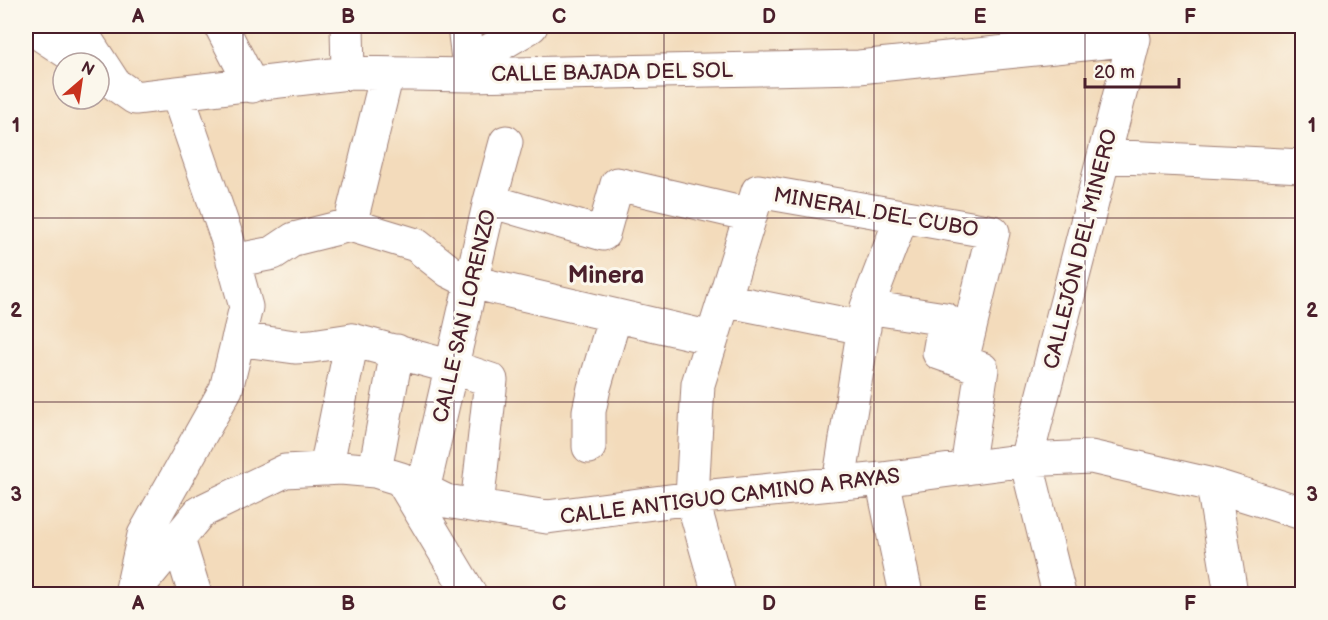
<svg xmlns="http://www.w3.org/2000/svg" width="1328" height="620" font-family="'Balsamiq Sans',sans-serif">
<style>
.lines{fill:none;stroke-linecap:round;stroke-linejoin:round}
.minor-casing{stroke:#9e7d73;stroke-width:35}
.minor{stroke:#fff;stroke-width:33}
.grid{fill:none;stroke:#4a1f2b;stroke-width:1.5;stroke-opacity:0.55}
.labels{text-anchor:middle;stroke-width:6;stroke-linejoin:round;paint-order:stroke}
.street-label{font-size:21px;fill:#4a1f2b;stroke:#fbf7ec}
.quarter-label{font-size:24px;font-weight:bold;fill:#4a1f2b;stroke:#fbf7ec}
.neatline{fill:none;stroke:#4a1f2b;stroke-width:2}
.grid-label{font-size:20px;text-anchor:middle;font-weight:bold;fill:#4a1f2b}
</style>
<rect width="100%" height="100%" fill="#fbf7ec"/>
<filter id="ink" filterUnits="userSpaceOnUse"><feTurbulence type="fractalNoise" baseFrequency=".0167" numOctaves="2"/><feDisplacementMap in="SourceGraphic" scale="12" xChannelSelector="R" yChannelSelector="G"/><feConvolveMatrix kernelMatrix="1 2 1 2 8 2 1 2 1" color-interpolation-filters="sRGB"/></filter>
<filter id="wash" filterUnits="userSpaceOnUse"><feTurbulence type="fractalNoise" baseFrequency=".008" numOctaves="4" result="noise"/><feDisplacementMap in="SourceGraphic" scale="24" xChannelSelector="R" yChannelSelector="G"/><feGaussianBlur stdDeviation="1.35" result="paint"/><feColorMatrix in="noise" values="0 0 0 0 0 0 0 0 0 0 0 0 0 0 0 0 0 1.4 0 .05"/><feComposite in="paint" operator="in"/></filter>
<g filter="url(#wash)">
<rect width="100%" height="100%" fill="#f3dbbb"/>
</g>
<g filter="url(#ink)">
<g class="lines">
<!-- minor casing -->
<g class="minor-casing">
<path id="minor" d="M28 26 84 63
M77 26 114 83
M221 26 252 86
M347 26 348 73
M464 26 470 75
M469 63 531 26
M99 73 135 98 348 73 470 75 859 67 1134 39 1026 460 1059 594
M1104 156 1302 166
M490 201 603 234 617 184 750 215
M350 225 387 74
M233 261 273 253 294 239 350 225 416 245 449 271 471 282 712 338
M724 300 864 328
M867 307 945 319 939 353 962 361
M238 339 295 347 312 346 352 340 452 367 491 380 477 506
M589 447V411L594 388 615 316
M326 469 352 340
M375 471 397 351
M401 479 470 594
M882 479 906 594
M839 483 867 307 902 216
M1213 485 1231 594
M423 490 490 201 506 142
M178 539 195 594
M132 589 144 535 226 389 246 307 227 238 177 93
M132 594 200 512 285 471 341 468 375 471 401 479 446 501 547 517 692 498 882 479 1026 460 1091 457 1213 485 1302 513
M719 594 692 498 698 384 758 191 993 232 962 361 982 369 967 468"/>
</g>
<!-- minor -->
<use href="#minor" class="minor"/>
</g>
</g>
<!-- grid -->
<path class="grid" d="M243 26V594M454 26V594M664 26V594M874 26V594M1085 26V594M26 218H1302M26 402H1302"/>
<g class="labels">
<!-- street labels -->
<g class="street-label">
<text transform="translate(612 72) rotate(-1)" y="7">CALLE BAJADA DEL SOL</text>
<text transform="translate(876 212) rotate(10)" y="7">MINERAL DEL CUBO</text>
<text transform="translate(1080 249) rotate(-76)" y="7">CALLEJÓN DEL MINERO</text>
<text transform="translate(464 316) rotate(-77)" y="7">CALLE SAN LORENZO</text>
<text transform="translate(730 496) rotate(-7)" y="7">CALLE ANTIGUO CAMINO A RAYAS</text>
</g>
<!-- quarter labels -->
<g class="quarter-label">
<text x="606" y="283">Minera</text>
</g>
</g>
<!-- margin -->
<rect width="1328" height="620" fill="none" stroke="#fbf7ec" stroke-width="66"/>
<!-- north arrow -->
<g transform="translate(81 81) rotate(29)"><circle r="28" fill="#fbf7ec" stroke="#b4a19f" stroke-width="1.5"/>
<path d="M0-4.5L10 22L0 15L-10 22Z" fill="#c8321e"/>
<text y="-9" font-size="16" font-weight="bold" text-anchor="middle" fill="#4a1f2b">N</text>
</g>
<!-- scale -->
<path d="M1085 78v9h94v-9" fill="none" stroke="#4a1f2b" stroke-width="3"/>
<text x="1094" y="78" font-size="18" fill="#4a1f2b" stroke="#fbf7ec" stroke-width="4.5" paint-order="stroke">20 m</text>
<rect x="33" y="33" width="1262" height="554" class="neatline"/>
<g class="grid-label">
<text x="138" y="23">A</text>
<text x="348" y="23">B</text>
<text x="559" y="23">C</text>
<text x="769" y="23">D</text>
<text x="980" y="23">E</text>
<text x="1190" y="23">F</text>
<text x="16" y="132">1</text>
<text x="1312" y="132">1</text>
<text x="16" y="317">2</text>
<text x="1312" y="317">2</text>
<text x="16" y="501">3</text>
<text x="1312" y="501">3</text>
<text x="138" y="610">A</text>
<text x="348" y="610">B</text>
<text x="559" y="610">C</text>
<text x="769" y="610">D</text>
<text x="980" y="610">E</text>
<text x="1190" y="610">F</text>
</g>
</svg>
